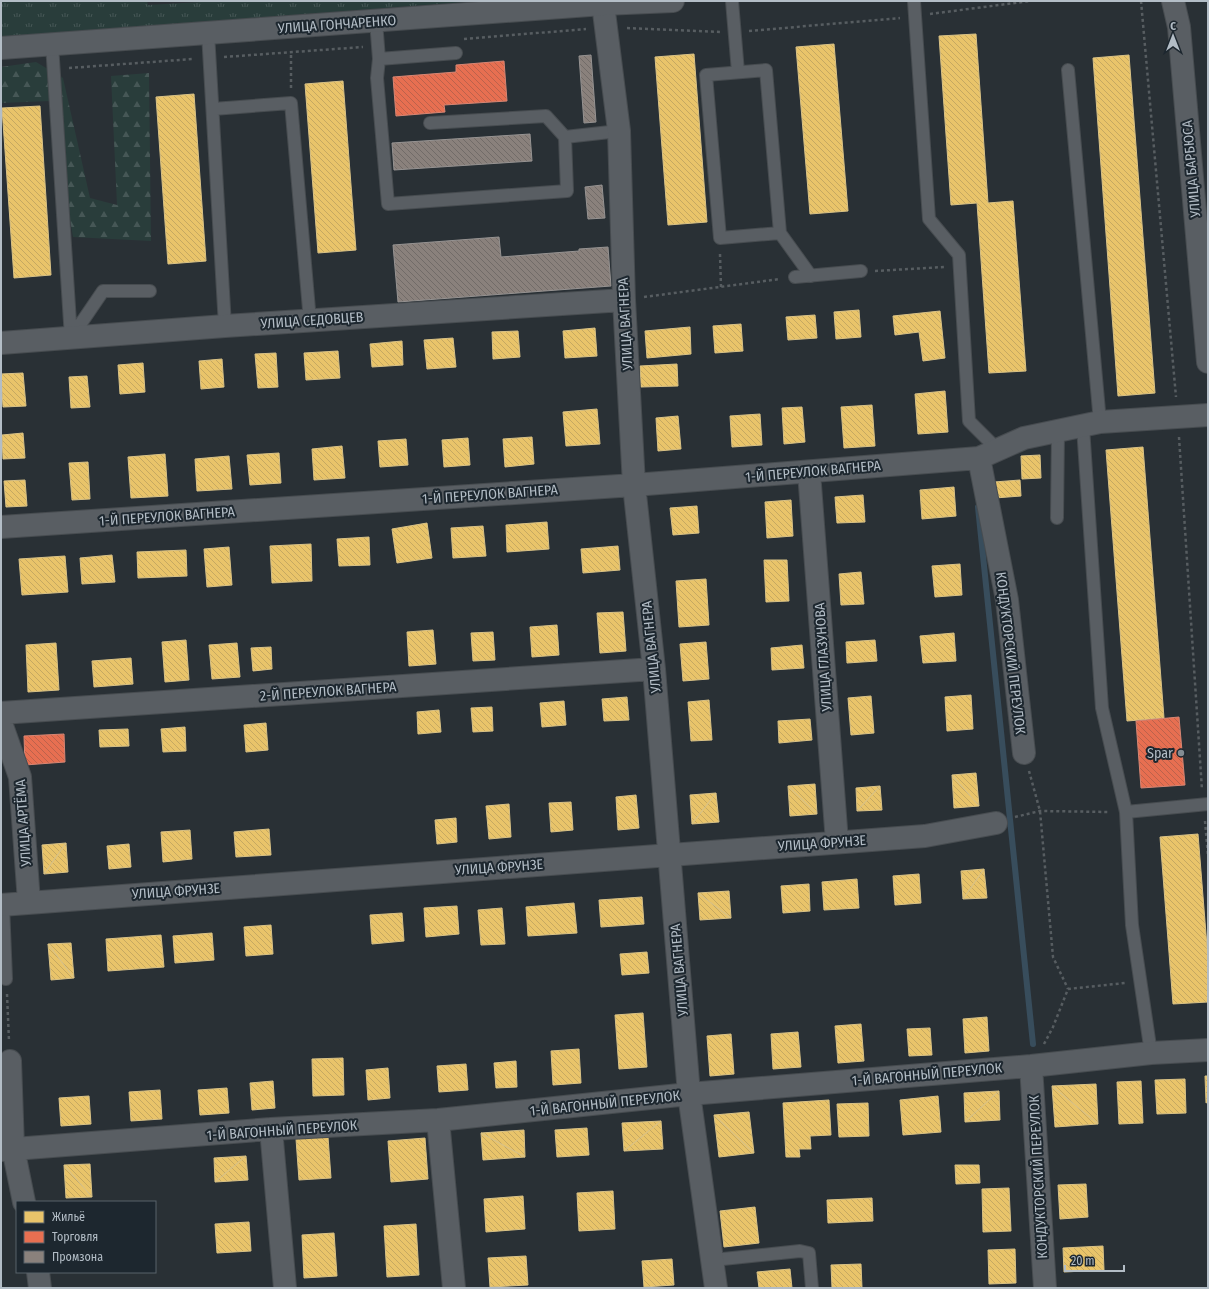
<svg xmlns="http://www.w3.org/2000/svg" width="1209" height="1289" font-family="'Fira Sans Condensed',sans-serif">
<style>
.grass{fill:url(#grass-tufts)}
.forest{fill:url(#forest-firs)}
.homes{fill:url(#homes-back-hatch);stroke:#d9c286}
.shops{fill:url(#shops-back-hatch);stroke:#d78674}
.industry{fill:url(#industry-back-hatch);stroke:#969392}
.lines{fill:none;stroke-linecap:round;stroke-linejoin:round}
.stream{stroke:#384d5c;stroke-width:6}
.service-casing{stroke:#474c50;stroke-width:14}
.minor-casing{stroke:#474c50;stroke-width:24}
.tertiary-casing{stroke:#474c50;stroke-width:24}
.path{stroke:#575d61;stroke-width:2.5;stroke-dasharray:3 3;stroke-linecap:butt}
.service{stroke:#595e63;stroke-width:12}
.minor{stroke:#595e63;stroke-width:22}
.tertiary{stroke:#595e63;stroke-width:22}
.poi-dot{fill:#838c93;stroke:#1d272f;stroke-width:1.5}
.labels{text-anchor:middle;stroke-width:4;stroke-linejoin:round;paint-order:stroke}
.street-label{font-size:14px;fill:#b3bdc6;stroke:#1d272f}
.poi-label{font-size:14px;fill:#b3bdc6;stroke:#1d272f;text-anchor:end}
</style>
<defs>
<pattern id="grass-tufts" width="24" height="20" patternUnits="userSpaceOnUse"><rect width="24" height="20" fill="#293d3b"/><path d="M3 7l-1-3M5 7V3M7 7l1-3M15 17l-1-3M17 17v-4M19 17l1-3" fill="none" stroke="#465756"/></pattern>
<pattern id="forest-firs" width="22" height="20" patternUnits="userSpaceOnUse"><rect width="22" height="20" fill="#293d3b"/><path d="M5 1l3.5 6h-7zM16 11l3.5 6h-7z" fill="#465756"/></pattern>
<pattern id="homes-back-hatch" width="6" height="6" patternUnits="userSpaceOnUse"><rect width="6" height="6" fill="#e9c46a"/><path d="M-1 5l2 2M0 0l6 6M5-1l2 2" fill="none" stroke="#c5a861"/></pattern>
<pattern id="shops-back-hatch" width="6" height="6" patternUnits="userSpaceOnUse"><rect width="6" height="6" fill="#e76f51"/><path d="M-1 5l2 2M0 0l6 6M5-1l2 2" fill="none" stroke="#bb624c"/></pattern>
<pattern id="industry-back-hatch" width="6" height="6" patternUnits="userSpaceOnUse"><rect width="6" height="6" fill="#8a817c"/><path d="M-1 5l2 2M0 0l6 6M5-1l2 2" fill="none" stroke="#716b68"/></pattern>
</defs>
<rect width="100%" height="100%" fill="#293035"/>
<!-- grass -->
<path class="grass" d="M1 1H147L148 5 218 1H479L1 37Z"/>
<!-- forest -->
<path class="forest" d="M36 62 63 78 90 198 117 205 111 76 149 73 151 241 73 237 50 101 1 103V67Z"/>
<!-- homes -->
<path class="homes" d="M976 34 988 203 1013 201 1026 371 989 373 977 203 951 205 939 36Z
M834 44 848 211 810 214 796 47Z
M694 54 707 222 668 225 655 57Z
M1129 55 1155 393 1118 396 1093 58Z
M343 81 356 250 318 253 305 84Z
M194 94 206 261 168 264 156 97Z
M40 106 51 275 14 278 2 108Z
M859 310 861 337 836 339 834 312Z
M940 311 945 358 923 361 919 332 895 335 893 316Z
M815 315 817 338 788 340 786 317Z
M741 324 743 351 715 353 713 326Z
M690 327 691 354 647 358 645 331Z
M595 328 597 356 565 358 563 331Z
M518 331 520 357 493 359 492 332Z
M453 338 456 367 427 369 424 340Z
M402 341 403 365 372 367 370 344Z
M338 351 340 378 306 380 304 353Z
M276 353 278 387 258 388 255 354Z
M222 359 224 387 201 389 199 361Z
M143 363 145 392 120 394 118 365Z
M677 364 678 386 641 387 640 366Z
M23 373 26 406 3 407 1 374Z
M87 376 90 407 71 408 69 377Z
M945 391 948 432 918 434 915 394Z
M872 405 875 446 844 448 841 407Z
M802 407 805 442 784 444 782 408Z
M597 409 600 444 566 446 563 412Z
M760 414 762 445 732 447 730 416Z
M678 416 681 449 658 451 656 418Z
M23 433 25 458 3 459 2 435Z
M532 437 534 464 505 467 503 439Z
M468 438 470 465 444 467 442 440Z
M406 439 408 465 380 467 378 441Z
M342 446 345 478 314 480 312 449Z
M1143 447 1164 718 1127 721 1106 450Z
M279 453 281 483 250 485 247 455Z
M165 454 168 496 131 498 128 457Z
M1040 455 1041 478 1022 479 1021 456Z
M229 456 232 489 197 491 195 459Z
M88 462 90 499 72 500 69 463Z
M25 480 27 506 6 507 4 481Z
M1020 480 1021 496 995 498 994 482Z
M954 487 956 516 922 519 920 490Z
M863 495 865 522 837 523 835 497Z
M791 500 793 536 767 538 765 502Z
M697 506 699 533 673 535 670 508Z
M547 522 549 549 507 552 506 525Z
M427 523 432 558 397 563 392 529Z
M483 526 486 556 453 558 451 528Z
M369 537 370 565 339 566 337 539Z
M311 544 312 581 272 583 270 546Z
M618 546 620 570 583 573 581 549Z
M229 547 232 585 207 587 204 549Z
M186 550 187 576 138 578 137 552Z
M112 555 115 582 82 584 80 558Z
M65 556 68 592 22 595 19 559Z
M764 560H787L789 601 766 602Z
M960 564 962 595 935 597 932 566Z
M861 572 864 604 841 605 839 574Z
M706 579 709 625 679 627 676 581Z
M623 612 626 651 600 653 597 613Z
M557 625 559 655 532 657 530 627Z
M433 630 436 664 409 666 407 632Z
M493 632 495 660 473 661 471 633Z
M954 633 956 661 923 663 920 636Z
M186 640 189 680 165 682 162 642Z
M875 640 877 661 847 663 846 642Z
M706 642 709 679 683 681 680 644Z
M56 643 59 690 28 692 26 645Z
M237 643 240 677 212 679 209 645Z
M802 645 804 668 772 670 771 648Z
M271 647 272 669 253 671 251 648Z
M131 658 133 684 94 687 92 661Z
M971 695 973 729 947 731 945 697Z
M871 696 874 733 851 735 848 698Z
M627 697 629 720 604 721 602 699Z
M709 700 712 740 691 741 688 702Z
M564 701 566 725 542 727 540 703Z
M492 707 493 731 473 732 471 708Z
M439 710 441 732 418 734 417 712Z
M810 719 812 740 779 743 778 721Z
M266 723 268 750 246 752 244 725Z
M185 727 186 751 163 752 161 729Z
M128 729 129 746 100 747 99 730Z
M976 773 979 806 952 775Z
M952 775 979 806 954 808Z
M815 784 817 814 788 786Z
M788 786 817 814 790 816Z
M880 786 882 810 857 811Z
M880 786 857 811 856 788Z
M716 793 719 822 692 824Z
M716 793 692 824 690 795Z
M636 795 639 828 618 830 616 797Z
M571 802 573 830 551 832 549 803Z
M509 804 511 837 489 839 486 806Z
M456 818 457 842 437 844 435 820Z
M269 829 271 855 236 857 234 832Z
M190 830 192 859 163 862 161 832Z
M1198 834 1208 959V1002L1173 1004 1160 837Z
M66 843 68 872 44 874Z
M66 843 44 874 42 845Z
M129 844 131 867 109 869 107 846Z
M984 869 963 899 961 871Z
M984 869 987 898 963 899Z
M919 874 921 903 895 905 893 876Z
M857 879 859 908 824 910 822 882Z
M809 884 810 911 783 913 781 886Z
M729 891 731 918 698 893Z
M698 893 731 918 700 920Z
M642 897 644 924 601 927 599 900Z
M574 903 577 933 528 936 526 907Z
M457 906 459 934 426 937 424 908Z
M502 908 505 944 481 945 478 910Z
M402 913 404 941 372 944 370 915Z
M271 925 273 954 246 956 244 927Z
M212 933 214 960 175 963 173 936Z
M161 935 164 967 108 971 106 939Z
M71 943 74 978 48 944Z
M48 944 74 978 51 980Z
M647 952 649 973 622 975 620 954Z
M643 1013 647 1067 619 1069 615 1015Z
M987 1017 989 1051 965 1053 963 1019Z
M861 1024 864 1061 838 1063 835 1026Z
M930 1028 932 1055 909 1056 907 1029Z
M798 1032 801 1067 773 1069 771 1034Z
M731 1034 734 1074 710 1076 707 1036Z
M579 1049 581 1083 553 1085 551 1051Z
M343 1058 344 1095 313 1096 312 1059Z
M516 1061 517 1087 496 1088 494 1063Z
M466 1064 468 1090 439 1092 437 1066Z
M388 1068 390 1098 368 1100 366 1070Z
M1205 1076H1208V1102L1206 1103Z
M1185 1079 1186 1113 1157 1114 1155 1080Z
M273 1081 275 1108 252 1110 250 1083Z
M1141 1081 1143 1123 1119 1124 1117 1082Z
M1096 1084 1098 1124 1052 1086Z
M1052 1086 1098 1124 1055 1127Z
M227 1088 229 1113 200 1115 198 1090Z
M160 1090 162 1119 131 1121 129 1092Z
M999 1091 965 1122 964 1093Z
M999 1091 1000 1120 965 1122Z
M89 1096 91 1124 61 1126 59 1098Z
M938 1096 941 1132 903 1135 900 1100Z
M829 1100 831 1135 810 1136 811 1149H799L800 1157H786L783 1103Z
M868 1103 869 1136 839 1137 837 1104Z
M749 1112 754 1153 714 1115Z
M714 1115 754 1153 719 1157Z
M661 1121 663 1149 624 1151Z
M661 1121 624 1151 622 1123Z
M587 1128 589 1155 557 1157 555 1130Z
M524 1130 525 1157 481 1133Z
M481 1133 525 1157 483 1160Z
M328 1137 331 1178 299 1180 296 1139Z
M425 1138 428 1179 391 1182 388 1141Z
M246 1156 215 1182 214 1158Z
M246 1156 248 1180 215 1182Z
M90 1164 92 1197 64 1165Z
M64 1165 92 1197 66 1198Z
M955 1165H979L980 1183 956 1184Z
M1086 1184 1088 1217 1060 1219 1058 1185Z
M1009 1188 1011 1231 983 1232 982 1189Z
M613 1191 615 1229 579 1231 577 1193Z
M523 1196 525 1229 486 1232 484 1199Z
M872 1198 873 1221 828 1223 827 1200Z
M755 1207 759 1243 724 1247 720 1211Z
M249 1222 251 1251 217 1253 215 1224Z
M416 1224 419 1275 387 1277 384 1226Z
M334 1233 337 1276 304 1278 302 1235Z
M1103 1246 1104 1270 1064 1272 1063 1248Z
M1015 1249 1016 1283 989 1284 988 1250Z
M526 1256 528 1285 490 1287 488 1258Z
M672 1259 674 1285 644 1287 642 1261Z
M861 1264 862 1288H832L831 1265Z
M790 1269 792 1288H759L757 1272Z"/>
<!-- shops -->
<path class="shops" d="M504 61 507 101 444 105 445 112 396 116 393 77 456 72V65Z
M1179 717 1185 785 1141 788 1136 721Z
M64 734 65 762 25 765 24 736Z"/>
<!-- industry -->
<path class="industry" d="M591 55 596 122 584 123 579 56Z
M530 134 532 161 394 170 392 143Z
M602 185 605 218 588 219 585 187Z
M499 237 501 257 579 251V249L608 247 611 286 398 302 393 245Z"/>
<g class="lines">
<!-- stream -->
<path class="stream" d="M978 507 1033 1044"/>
<!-- service casing -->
<g class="service-casing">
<path id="service" d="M732 1 738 72
M914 1 929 219 959 255 969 421 997 449
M376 21 379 59 377 78 388 204 567 191 565 137 619 131
M208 33 225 326
M52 44 71 338
M379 59 456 53
M766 70 780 233 720 238 706 75Z
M1068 70 1100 422
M213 109 291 103 310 321
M430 123 546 116 565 137
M780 233 811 276
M795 277 861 271
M71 338 103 291H150
M1083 427 1102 708 1126 812 1132 925 1151 1053
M1057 518 1058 432
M1126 812 1208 804
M3 905 6 979
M713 1260 800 1251 809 1253 812 1288"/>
</g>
<!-- minor casing -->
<g class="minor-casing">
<path id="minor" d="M603 4 619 131 624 300 634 485 654 669 689 1094 716 1288
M1 343 225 326 624 300
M979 458 1007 600 1024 753
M809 472 837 842
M1 527 634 485 979 458 1024 438 1100 422 1208 415
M1 713 654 669
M1 723 20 777 29 902
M1 905 925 836 996 823
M10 1061 13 1148 24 1202
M1031 1066 1045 1288
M438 1120 454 1288
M271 1129 285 1288
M1 1150 271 1129 438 1120 689 1094 1031 1066 1151 1053 1208 1050
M38 1272 40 1288"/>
</g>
<!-- tertiary casing -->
<g class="tertiary-casing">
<path id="tertiary" d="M1173 1 1179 27 1208 362
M1 48 603 4 673 1"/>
</g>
<!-- path -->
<path class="path" d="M1141 1 1176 397
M930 14 1030 1
M627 28 720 32
M749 31 900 18
M464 39 586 29
M224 57 363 47
M69 68 193 59
M291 88V51
M720 254 721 287
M875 271 944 267
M644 297 780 279
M1179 437 1202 790
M1029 771 1040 811 1053 957 1068 989
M1015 817 1040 811 1110 812
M1205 821 1208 856
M7 994 9 1041
M1044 1044 1053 1027 1068 989 1125 983"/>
<!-- service -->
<use href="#service" class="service"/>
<!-- minor -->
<use href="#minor" class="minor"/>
<!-- tertiary -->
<use href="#tertiary" class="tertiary"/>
</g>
<!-- markers -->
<circle class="poi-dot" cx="1181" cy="753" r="4"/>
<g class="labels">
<!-- street labels -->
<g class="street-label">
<text transform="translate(337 24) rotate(-4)" y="5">УЛИЦА ГОНЧАРЕНКО</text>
<text transform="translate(1191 169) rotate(-95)" y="5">УЛИЦА БАРБЮСА</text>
<text transform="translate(312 320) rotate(-4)" y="5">УЛИЦА СЕДОВЦЕВ</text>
<text transform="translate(625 324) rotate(-93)" y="5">УЛИЦА ВАГНЕРА</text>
<text transform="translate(813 471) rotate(-5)" y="5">1-Й ПЕРЕУЛОК ВАГНЕРА</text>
<text transform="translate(490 494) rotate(-4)" y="5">1-Й ПЕРЕУЛОК ВАГНЕРА</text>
<text transform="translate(167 516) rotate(-4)" y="5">1-Й ПЕРЕУЛОК ВАГНЕРА</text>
<text transform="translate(651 647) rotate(-96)" y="5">УЛИЦА ВАГНЕРА</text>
<text transform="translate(1011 653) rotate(83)" y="5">КОНДУКТОРСКИЙ ПЕРЕУЛОК</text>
<text transform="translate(823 657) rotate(-94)" y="5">УЛИЦА ГЛАЗУНОВА</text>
<text transform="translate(328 691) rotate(-4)" y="5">2-Й ПЕРЕУЛОК ВАГНЕРА</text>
<text transform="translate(23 823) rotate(-94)" y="5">УЛИЦА АРТЁМА</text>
<text transform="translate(822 843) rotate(-4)" y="5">УЛИЦА ФРУНЗЕ</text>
<text transform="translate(499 867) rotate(-4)" y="5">УЛИЦА ФРУНЗЕ</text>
<text transform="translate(176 891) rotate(-4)" y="5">УЛИЦА ФРУНЗЕ</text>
<text transform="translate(679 970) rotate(-95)" y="5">УЛИЦА ВАГНЕРА</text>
<text transform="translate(927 1074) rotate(-5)" y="5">1-Й ВАГОННЫЙ ПЕРЕУЛОК</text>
<text transform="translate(605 1103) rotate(-6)" y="5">1-Й ВАГОННЫЙ ПЕРЕУЛОК</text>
<text transform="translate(282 1130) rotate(-4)" y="5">1-Й ВАГОННЫЙ ПЕРЕУЛОК</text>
<text transform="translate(1038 1177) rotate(-93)" y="5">КОНДУКТОРСКИЙ ПЕРЕУЛОК</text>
</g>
<!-- poi labels -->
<g class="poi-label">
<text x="1173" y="758">Spar</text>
</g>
</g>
<!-- border -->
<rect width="1209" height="1289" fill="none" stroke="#b3bdc6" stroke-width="4"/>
<!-- legend -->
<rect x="16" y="1201" width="140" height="72" fill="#1d272f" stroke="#59636b"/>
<rect x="24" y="1211" width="20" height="12" fill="#e9c46a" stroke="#59636b"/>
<text x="52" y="1221" font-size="12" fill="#b3bdc6">Жильё</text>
<rect x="24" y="1231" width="20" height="12" fill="#e76f51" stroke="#59636b"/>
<text x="52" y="1241" font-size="12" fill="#b3bdc6">Торговля</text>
<rect x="24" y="1251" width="20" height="12" fill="#8a817c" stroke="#59636b"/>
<text x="52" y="1261" font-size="12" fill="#b3bdc6">Промзона</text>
<!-- north arrow -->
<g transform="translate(1173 36)" stroke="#1d272f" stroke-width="3" paint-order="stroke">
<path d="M0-3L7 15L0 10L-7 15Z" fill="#b3bdc6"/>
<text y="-6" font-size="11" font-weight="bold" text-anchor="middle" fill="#b3bdc6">С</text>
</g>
<!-- scale -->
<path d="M1065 1265v6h59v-6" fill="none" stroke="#b3bdc6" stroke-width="2"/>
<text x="1071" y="1265" font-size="12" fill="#b3bdc6" stroke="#1d272f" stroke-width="3" paint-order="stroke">20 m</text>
</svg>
